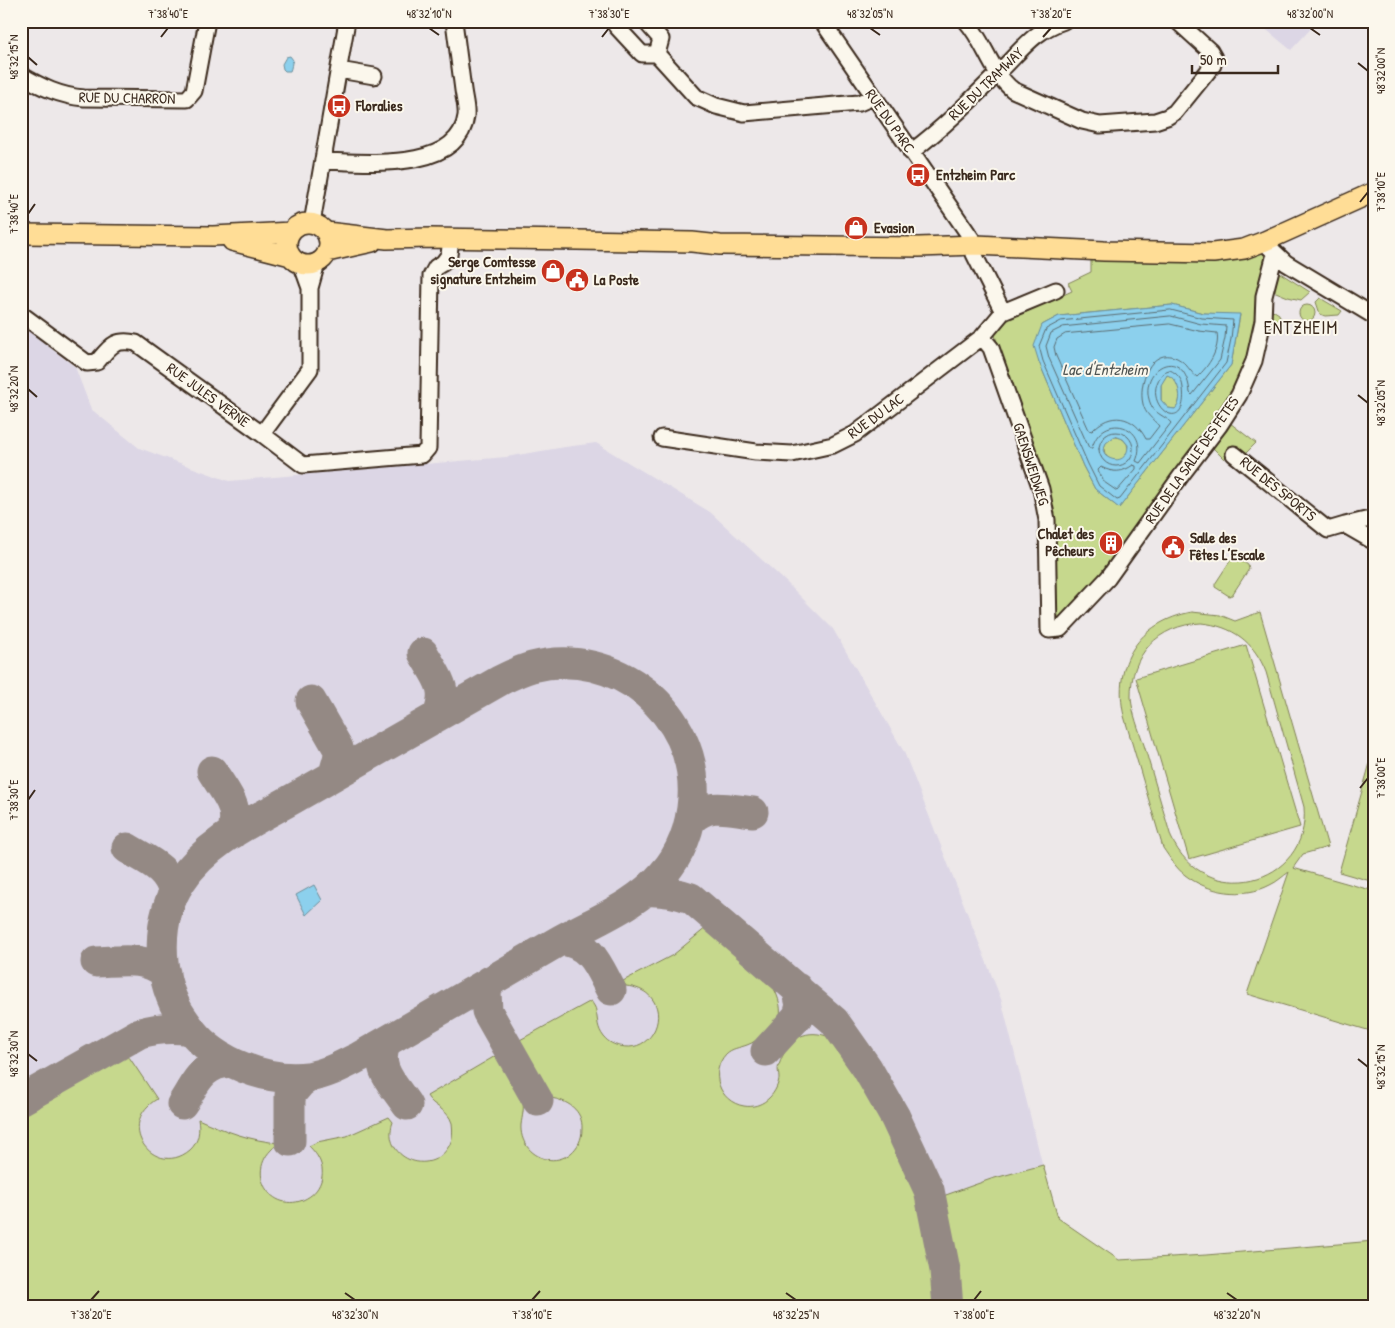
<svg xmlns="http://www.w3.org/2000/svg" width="1395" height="1328" font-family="'Patrick Hand',sans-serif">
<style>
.built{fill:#dcd6e5}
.green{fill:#c6d88d;stroke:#808156;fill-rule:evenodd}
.water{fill:#8cd0ed;stroke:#6c8e9a;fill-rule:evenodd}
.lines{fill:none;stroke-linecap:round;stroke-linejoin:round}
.shore{stroke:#5b6c71;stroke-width:1}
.taxiway{stroke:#948984;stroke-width:31}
.minor-casing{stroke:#3b2a1e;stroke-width:19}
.major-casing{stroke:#3b2a1e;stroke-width:22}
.minor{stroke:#fbf7ec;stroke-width:15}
.major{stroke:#ffdd96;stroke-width:19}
.ticks{fill:none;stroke:#3b2a1e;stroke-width:2}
.labels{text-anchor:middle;stroke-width:4;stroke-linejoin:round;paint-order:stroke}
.street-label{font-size:15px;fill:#3b2a1e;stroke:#fbf7ec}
.poi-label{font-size:15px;font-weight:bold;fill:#3b2a1e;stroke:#fbf7ec;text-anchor:start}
.water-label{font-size:16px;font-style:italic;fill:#4f5452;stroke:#fbf7ec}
.quarter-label{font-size:18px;letter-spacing:1px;fill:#3b2a1e;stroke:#fbf7ec}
.neatline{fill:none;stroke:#3b2a1e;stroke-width:2}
.ticks-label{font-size:12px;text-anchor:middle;fill:#3b2a1e}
</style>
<rect width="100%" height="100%" fill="#ede8e9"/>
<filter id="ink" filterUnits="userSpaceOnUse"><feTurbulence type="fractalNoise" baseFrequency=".02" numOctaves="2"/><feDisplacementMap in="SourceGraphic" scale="10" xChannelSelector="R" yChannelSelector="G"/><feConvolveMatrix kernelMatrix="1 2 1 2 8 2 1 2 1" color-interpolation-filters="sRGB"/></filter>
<g filter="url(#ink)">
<!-- built -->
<path class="built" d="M1256 21H1318L1291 50Z
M21 326 75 367 91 409 139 448 229 481 506 457 565 447 596 443 710 512 786 582 833 629 904 752 1001 999 1042 1163 1058 1218 1119 1260 1206 1255 1374 1241V1307H21Z"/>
<!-- green -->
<path class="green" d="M1264 249 1277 271 1310 292 1301 300 1288 297 1271 290V309L1279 314 1282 325H1265L1244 379 1105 573 1054 623 1050 493 1011 392 995 335 1002 323 1072 291 1068 283 1091 272V254ZM1172 305 1203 313 1240 315 1231 365 1119 508 1095 489 1083 466 1039 362 1042 325 1059 316Z
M1320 298 1342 311 1339 315 1325 316 1320 314 1316 302Z
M1299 313a8 8 0 1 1 16 0a8 8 0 1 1-16 0Z
M1167 375C1179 378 1184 401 1175 409L1168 408 1161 400V384Z
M1230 423 1256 443 1243 456 1234 449 1224 459 1213 448Z
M1104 449a12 12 0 1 1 24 0a12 12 0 1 1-24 0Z
M1235 557 1248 565 1249 569 1232 595 1229 596 1215 587V584L1232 558Z
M1192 612 1220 615 1235 621 1260 612 1328 847 1303 854 1293 868 1374 891V1032L1247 994 1289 872C1283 876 1277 882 1270 885 1244 899 1208 893 1185 875 1176 868 1170 858 1163 848L1124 716C1112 663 1139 622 1192 612ZM1201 623C1233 626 1254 642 1266 672L1304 807C1311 886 1204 911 1171 837 1162 806 1153 776 1144 745 1139 730 1132 713 1131 697 1130 655 1158 625 1201 623Z
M1246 645 1300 827 1189 859 1136 678Z
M1374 749V882L1339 872Z
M707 927 767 977C775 988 786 1010 777 1023 773 1028 768 1031 763 1035 758 1039 753 1043 747 1045 739 1048 732 1048 726 1054 709 1072 719 1102 744 1106 761 1109 776 1096 779 1079 779 1074 777 1069 779 1065 787 1041 802 1028 827 1036L874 1103 915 1193 935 1279 938 1307H21V1116L127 1054 157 1099C113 1126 156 1179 190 1150 199 1142 200 1130 198 1119 225 1131 251 1141 280 1143 242 1166 268 1214 303 1200 312 1196 318 1190 321 1181 325 1167 319 1156 309 1146L317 1142 347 1136 389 1117 393 1122C380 1157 430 1179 449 1146 453 1139 453 1131 452 1123 448 1109 433 1107 427 1096L497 1055C503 1066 519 1088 522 1099 525 1108 522 1116 521 1125 520 1141 530 1155 546 1159 554 1161 564 1159 571 1153 578 1147 582 1139 582 1129 583 1110 567 1100 550 1098L528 1064 518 1041 591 1001C593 1004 596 1008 596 1011 598 1021 597 1028 604 1037 608 1042 614 1045 620 1046 660 1056 677 991 626 986L623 981 673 955Z
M1043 1165 1058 1218 1119 1260 1206 1255 1374 1241V1307H962L960 1281 943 1196 991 1179Z"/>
<!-- water -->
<path class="water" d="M290 56 293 60C291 64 292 67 290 71H285L283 69 282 64 286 57Z
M1172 305 1203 313 1240 314 1231 365 1119 508 1095 489 1083 466 1039 362 1034 346 1042 325 1059 316ZM1167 375C1179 378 1184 401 1175 409L1168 408 1161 400V385ZM1115 436 1123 439 1128 445C1128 459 1117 464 1106 456L1103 450 1106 443Z
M314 885 322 900 306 915 296 895Z"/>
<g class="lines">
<!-- shore -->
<path class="shore" d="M1171 310 1202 318 1233 320 1231 339 1226 363 1120 499 1117 500 1099 486 1088 464 1043 361 1039 346 1046 329 1061 321Z
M1171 316 1201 324 1226 326 1225 338 1220 360 1192 395 1190 393C1185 341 1135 369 1151 405 1156 415 1166 416 1171 423L1140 463 1136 461C1151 426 1102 410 1092 448H1089L1049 358 1046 346 1051 333 1063 327Z
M1170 324 1199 331 1217 333C1220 349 1209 366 1197 377 1190 372 1187 363 1177 358 1150 346 1138 384 1143 404 1145 414 1153 419 1159 426L1149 439H1146C1134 415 1110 411 1092 431L1089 430 1056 356 1054 347 1057 339 1065 334Z
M1170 370C1178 374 1182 379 1183 388 1189 441 1135 403 1164 372Z
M1099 449a17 17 0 1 1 34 0a17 17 0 1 1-34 0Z
M1133 465 1136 466V469L1117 491 1104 482 1098 470 1101 467C1113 473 1122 473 1133 465Z"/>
<!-- taxiway -->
<path class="taxiway" d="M423 653C437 678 449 687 438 716
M311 701 338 748 339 756 334 774
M212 771C226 794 241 807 232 834
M691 820C709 801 730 810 753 812
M127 848C148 861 168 867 174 893
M646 891C662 890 676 893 691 898L834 1021 867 1068 895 1117 929 1190 945 1270 948 1307
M561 940C591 943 598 966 611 990
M96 962C122 961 145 956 165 973
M490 981 486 992 487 1011 538 1101
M386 1042C374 1068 393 1084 407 1105
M766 1051 798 1016 801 1005 797 988
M21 1100 140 1033C157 1028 173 1027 191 1030 217 1063 267 1082 308 1077 327 1074 343 1065 359 1057 426 1019 492 980 559 941 594 921 636 906 663 874 682 853 691 827 693 798 698 713 615 645 532 667 521 670 511 675 501 680 432 719 364 758 296 797 256 820 207 841 181 881 156 918 157 972 178 1011 182 1018 187 1024 191 1030
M182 1104C196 1083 201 1064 230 1062
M290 1141V1095L301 1082 309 1077"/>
<!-- minor casing -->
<g class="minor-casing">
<path id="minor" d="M616 21V26L642 54H657L661 39 645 21
M822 21 976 245 974 254 1003 312
M966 21C985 42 991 73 1013 90L1082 121 1100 125 1155 121 1167 117 1175 112 1213 65 1214 58 1210 51 1177 21
M657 54 696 97 716 106 744 113 859 103 873 97
M339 70 374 76
M21 75C41 87 60 96 84 98L187 99 194 91 207 21
M911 152C942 129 971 100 999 72 1021 51 1033 31 1064 21
M323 161C363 162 459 173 466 116 467 108 464 98 463 90 460 67 457 44 454 21
M312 223 347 21
M1269 247 1286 263 1374 316
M301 263 310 288
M21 314 87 363 97 362C110 347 114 338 136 343L262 434 310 369V288L317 263
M982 337 991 348 1041 489 1047 520 1049 630 1060 629 1108 578 1183 473 1219 426 1239 395 1254 361 1263 321 1264 296 1275 254
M262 434 303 465 422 455 428 448 431 276 436 267 443 263 449 255 451 239
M662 438 756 452 792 454 833 445 855 434 982 337 1003 312 1056 290
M1234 454 1328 530 1345 525 1371 540 1374 537
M1345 525 1374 518"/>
</g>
<!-- major casing -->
<g class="major-casing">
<path id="major" d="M287 244a21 21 0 1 1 42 0a21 21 0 1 1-42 0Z
M326 232 387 239 430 238 577 240 692 242 720 245 919 247 976 245 1104 251 1213 253 1244 249 1265 241 1374 192
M21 234 213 236 291 232
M232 241 291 256
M327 252 372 242"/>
</g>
<!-- minor -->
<use href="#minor" class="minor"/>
<!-- major -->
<use href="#major" class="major"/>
</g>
</g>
<!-- ticks -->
<path class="ticks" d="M429 28 439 35M870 28 880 35M1310 28 1320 35M161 37 168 28M602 37 609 28M1043 37 1051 28M28 57 37 65M1358 63 1368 71M1360 202 1368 192M28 214 35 204M28 389 37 397M1358 395 1368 403M1360 788 1368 778M28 800 35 790M28 1054 37 1061M1358 1059 1368 1067M345 1293 355 1300M786 1293 796 1300M1227 1293 1237 1300M91 1300 99 1291M532 1300 540 1291M974 1300 981 1291"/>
<!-- icons -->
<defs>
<g id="bus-disc" transform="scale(1.25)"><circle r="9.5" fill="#c8321e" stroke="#fbf7ec"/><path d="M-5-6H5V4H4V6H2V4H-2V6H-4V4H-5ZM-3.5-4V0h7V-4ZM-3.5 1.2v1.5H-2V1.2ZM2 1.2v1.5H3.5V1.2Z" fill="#fff"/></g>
<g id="shop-disc" transform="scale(1.25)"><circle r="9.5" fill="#c8321e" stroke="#fbf7ec"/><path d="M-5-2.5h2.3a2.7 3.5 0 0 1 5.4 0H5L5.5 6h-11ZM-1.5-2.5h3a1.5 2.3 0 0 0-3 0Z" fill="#fff"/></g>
<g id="civic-disc" transform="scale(1.25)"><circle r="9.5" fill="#c8321e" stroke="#fbf7ec"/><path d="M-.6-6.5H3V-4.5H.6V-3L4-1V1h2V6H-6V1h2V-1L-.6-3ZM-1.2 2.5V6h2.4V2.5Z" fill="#fff"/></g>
<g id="building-disc" transform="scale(1.25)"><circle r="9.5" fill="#c8321e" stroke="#fbf7ec"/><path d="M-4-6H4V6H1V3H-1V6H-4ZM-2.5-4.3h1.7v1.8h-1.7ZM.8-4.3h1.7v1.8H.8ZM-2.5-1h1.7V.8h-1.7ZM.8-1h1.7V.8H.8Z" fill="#fff"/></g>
</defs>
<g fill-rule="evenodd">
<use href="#bus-disc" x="339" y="106"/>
<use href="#bus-disc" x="918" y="175"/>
<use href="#shop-disc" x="856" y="228"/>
<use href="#shop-disc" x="553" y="271"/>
<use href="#civic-disc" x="577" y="280"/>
<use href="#building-disc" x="1111" y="543"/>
<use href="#civic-disc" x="1173" y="547"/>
</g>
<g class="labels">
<!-- street labels -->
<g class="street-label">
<text transform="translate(986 84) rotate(-44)" y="5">RUE DU TRAMWAY</text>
<text transform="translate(127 98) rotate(1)" y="5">RUE DU CHARRON</text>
<text transform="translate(890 121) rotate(55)" y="5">RUE DU PARC</text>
<text transform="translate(208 395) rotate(36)" y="5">RUE JULES VERNE</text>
<text transform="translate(876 416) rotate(-36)" y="5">RUE DU LAC</text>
<text transform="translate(1192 460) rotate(-55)" y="5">RUE DE LA SALLE DES FÊTES</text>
<text transform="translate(1031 464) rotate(72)" y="5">GAENSWEIDWEG</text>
<text transform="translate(1278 489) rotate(39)" y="5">RUE DES SPORTS</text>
</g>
<!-- poi labels -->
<g class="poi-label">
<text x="356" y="111">Floralies</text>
<text x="936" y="180">Entzheim Parc</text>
<text x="874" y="233">Evasion</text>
<text x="536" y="267" text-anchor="end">Serge Comtesse<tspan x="536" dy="17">signature Entzheim</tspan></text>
<text x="594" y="285">La Poste</text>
<text x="1094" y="539" text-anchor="end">Chalet des<tspan x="1094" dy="17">Pêcheurs</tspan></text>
<text x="1190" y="543">Salle des<tspan x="1190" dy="17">Fêtes L’Escale</tspan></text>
</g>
<!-- water labels -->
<g class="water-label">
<text x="1105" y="375">Lac d'Entzheim</text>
</g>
<!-- quarter labels -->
<g class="quarter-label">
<text x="1301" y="334">ENTZHEIM</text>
</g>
</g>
<!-- margin -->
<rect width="1395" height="1328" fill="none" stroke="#fbf7ec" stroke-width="55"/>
<!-- scale -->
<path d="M1192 65v8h86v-8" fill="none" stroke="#3b2a1e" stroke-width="2.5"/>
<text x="1200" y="65" font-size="15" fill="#3b2a1e" stroke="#fbf7ec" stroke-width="4" paint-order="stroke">50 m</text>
<rect x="28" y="28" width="1340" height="1272" class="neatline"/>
<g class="ticks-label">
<text x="168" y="18">7°38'40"E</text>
<text x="429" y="18">48°32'10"N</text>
<text x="609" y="18">7°38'30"E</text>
<text x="870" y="18">48°32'05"N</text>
<text x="1051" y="18">7°38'20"E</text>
<text x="1310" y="18">48°32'00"N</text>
<text transform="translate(14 57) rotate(-90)" y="4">48°32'15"N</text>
<text transform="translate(1381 71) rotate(-90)" y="4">48°32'00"N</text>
<text transform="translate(1381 192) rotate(-90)" y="4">7°38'10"E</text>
<text transform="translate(14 214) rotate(-90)" y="4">7°38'40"E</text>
<text transform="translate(14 389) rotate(-90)" y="4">48°32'20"N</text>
<text transform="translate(1381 403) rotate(-90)" y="4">48°32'05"N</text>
<text transform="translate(1381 778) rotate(-90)" y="4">7°38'00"E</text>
<text transform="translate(14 800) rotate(-90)" y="4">7°38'30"E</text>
<text transform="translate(14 1054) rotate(-90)" y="4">48°32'30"N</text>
<text transform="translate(1381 1067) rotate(-90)" y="4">48°32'15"N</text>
<text x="91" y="1319">7°38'20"E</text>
<text x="355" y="1319">48°32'30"N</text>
<text x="532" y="1319">7°38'10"E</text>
<text x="796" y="1319">48°32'25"N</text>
<text x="974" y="1319">7°38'00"E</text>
<text x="1237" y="1319">48°32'20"N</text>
</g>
</svg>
